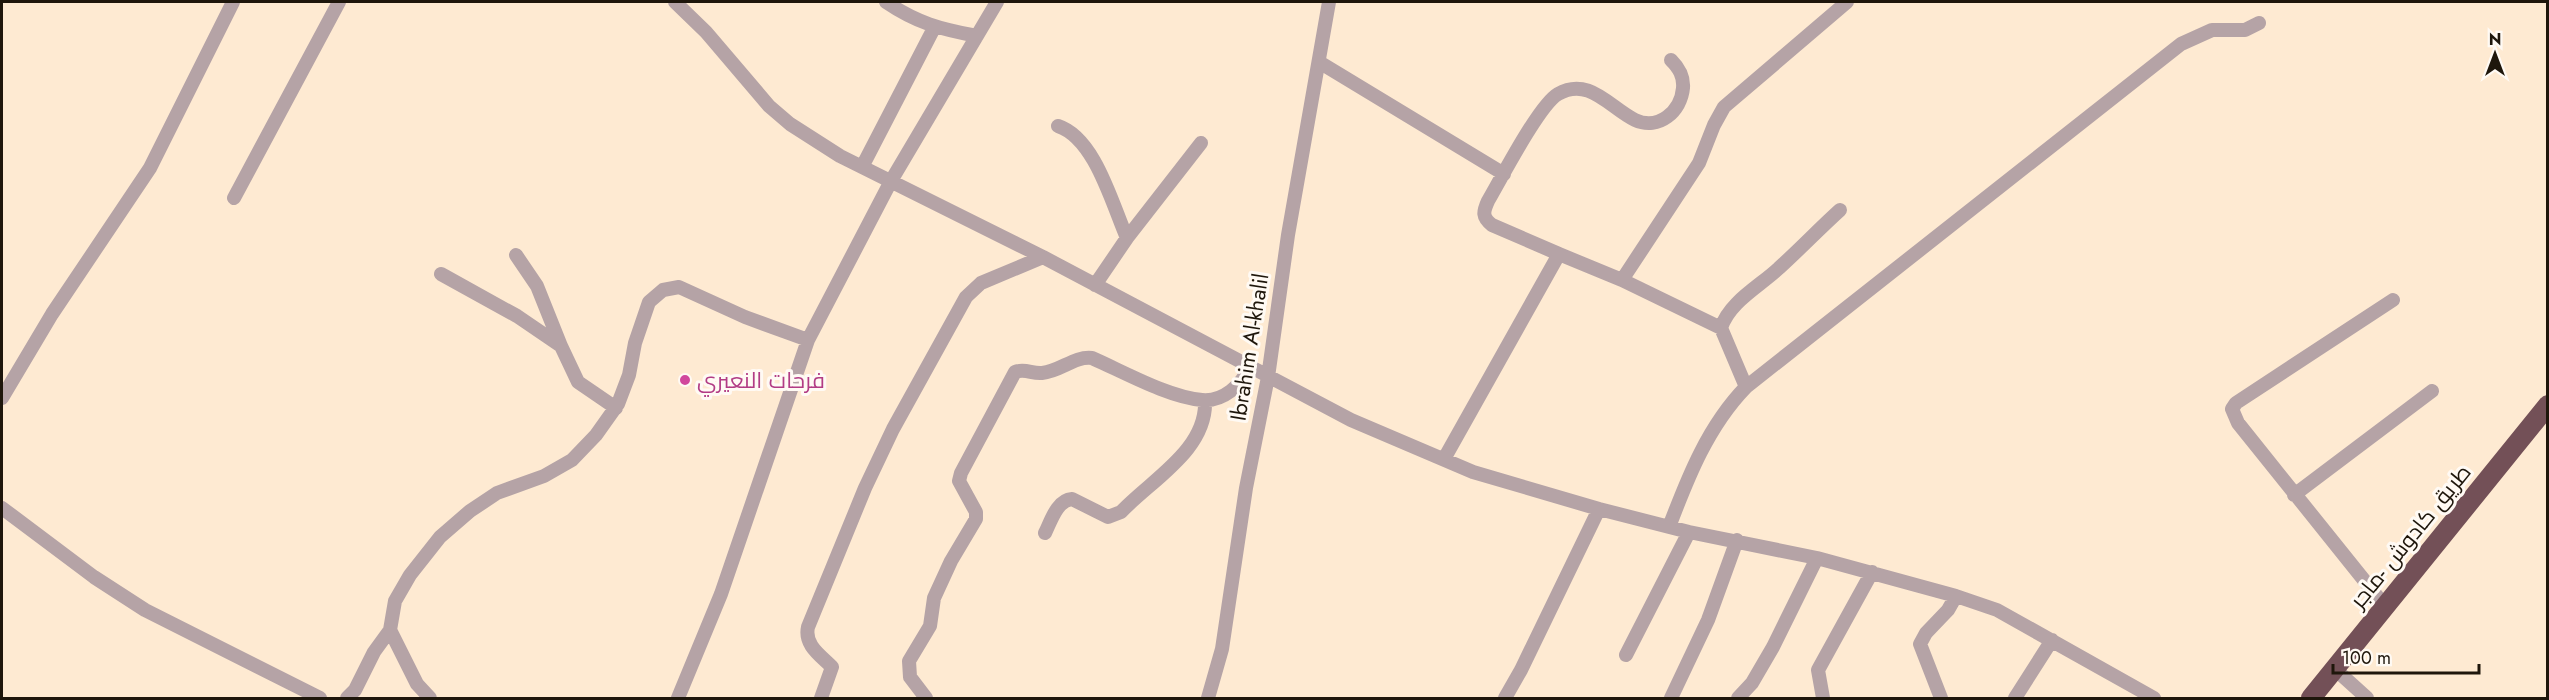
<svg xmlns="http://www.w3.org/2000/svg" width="2549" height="700" font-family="Jost,Cairo,sans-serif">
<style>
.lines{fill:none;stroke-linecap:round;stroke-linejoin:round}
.minor{stroke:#b5a3a6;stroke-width:14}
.highway{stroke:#735057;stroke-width:20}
.hotel-dot{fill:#d1479c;stroke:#fffaf4;stroke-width:2}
.labels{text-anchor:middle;stroke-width:6;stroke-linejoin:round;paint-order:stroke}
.street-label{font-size:22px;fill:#1e160b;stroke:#fffaf4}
.hotel-label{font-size:22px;fill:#b23c85;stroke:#fffaf4;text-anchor:start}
</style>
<rect width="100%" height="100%" fill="#feead2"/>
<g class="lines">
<!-- minor -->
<path class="minor" d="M675 2 706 32 769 106 790 124 840 156 1043 257 1351 420 1473 472 1599 509 1689 532 1817 558 1956 596 1997 610 2154 698
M886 2C917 23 940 29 977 36
M1319 62 1504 174
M1058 126C1095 138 1112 204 1127 238
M862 167 934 28
M234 198 339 2
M1559 254 1622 280 1699 163 1714 125 1724 107 1847 2
M516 255 537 286 561 346
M441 274 517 316 561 346 578 382 616 408
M1622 280 1721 328
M1095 285 1127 238 1201 143
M1746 387 1721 328C1729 302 1760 286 1779 268 1800 249 1819 229 1840 210
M2 398 52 314 150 168 233 2
M1444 459 1559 254 1492 225C1482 217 1483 212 1488 201 1501 179 1539 105 1558 94 1589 76 1610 108 1635 120 1659 131 1681 111 1683 88 1684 76 1679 68 1671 60
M2294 495 2432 391
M2 508 94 577 145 610 320 698
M1669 527C1688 477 1708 426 1746 387L2181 44 2212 30H2245L2259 23
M1045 533C1051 521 1057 500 1072 499L1108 517 1121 512C1151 480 1207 450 1205 401
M2384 605 2238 423 2232 409 2236 403 2393 300
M390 630 417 684 430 698
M1626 655 1689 532
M2335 669 2367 698
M347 698 355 690 374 652 390 630 395 601 410 575 440 537 470 511 497 493 544 476 572 460 596 435 618 404 629 375 635 343 649 302 663 290 679 287 745 317 808 340
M678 698 721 594 808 340 891 181 997 2
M821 698 832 667C820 655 804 645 808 627L865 488 893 429 966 297 981 283 1043 257
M926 698 910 677 909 661 930 626 934 598 951 561 976 519V512L959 481 961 473 1015 372C1025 368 1032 374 1042 373 1061 371 1074 356 1092 358 1124 372 1168 397 1202 400 1223 402 1242 385 1249 367
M1208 698 1222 649 1246 488 1268 377 1288 235 1329 2
M1505 698 1521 670 1599 509
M1671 698 1708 620 1737 540
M1738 698 1752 683 1773 647 1817 558
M1823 698 1818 670 1872 572
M1941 698 1920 644 1926 633 1948 610 1956 596
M2015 698 2052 640"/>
<!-- highway -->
<path class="highway" d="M2311 698 2548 405"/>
</g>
<!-- markers -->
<circle class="hotel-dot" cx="685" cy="380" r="6"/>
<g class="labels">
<!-- street labels -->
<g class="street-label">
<text transform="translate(1249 347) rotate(-81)" y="8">Ibrahim Al-khalil</text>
<text transform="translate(2410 536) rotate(-51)" y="8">طريق كادوش -ماجر</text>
</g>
<!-- hotel labels -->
<g class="hotel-label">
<text x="697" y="388">فرحات النعيري</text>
</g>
</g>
<!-- border -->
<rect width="2549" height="700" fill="none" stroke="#1e160b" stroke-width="6"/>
<!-- north arrow -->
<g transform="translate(2495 54)" stroke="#fffaf4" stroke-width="4.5" paint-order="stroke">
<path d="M0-4.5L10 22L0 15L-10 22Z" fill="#1e160b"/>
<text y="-9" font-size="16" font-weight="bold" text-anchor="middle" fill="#1e160b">N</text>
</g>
<!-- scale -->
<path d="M2333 664v9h146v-9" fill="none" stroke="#1e160b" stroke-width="3"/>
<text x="2342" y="664" font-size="18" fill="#1e160b" stroke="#fffaf4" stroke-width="4.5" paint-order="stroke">100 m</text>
</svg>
